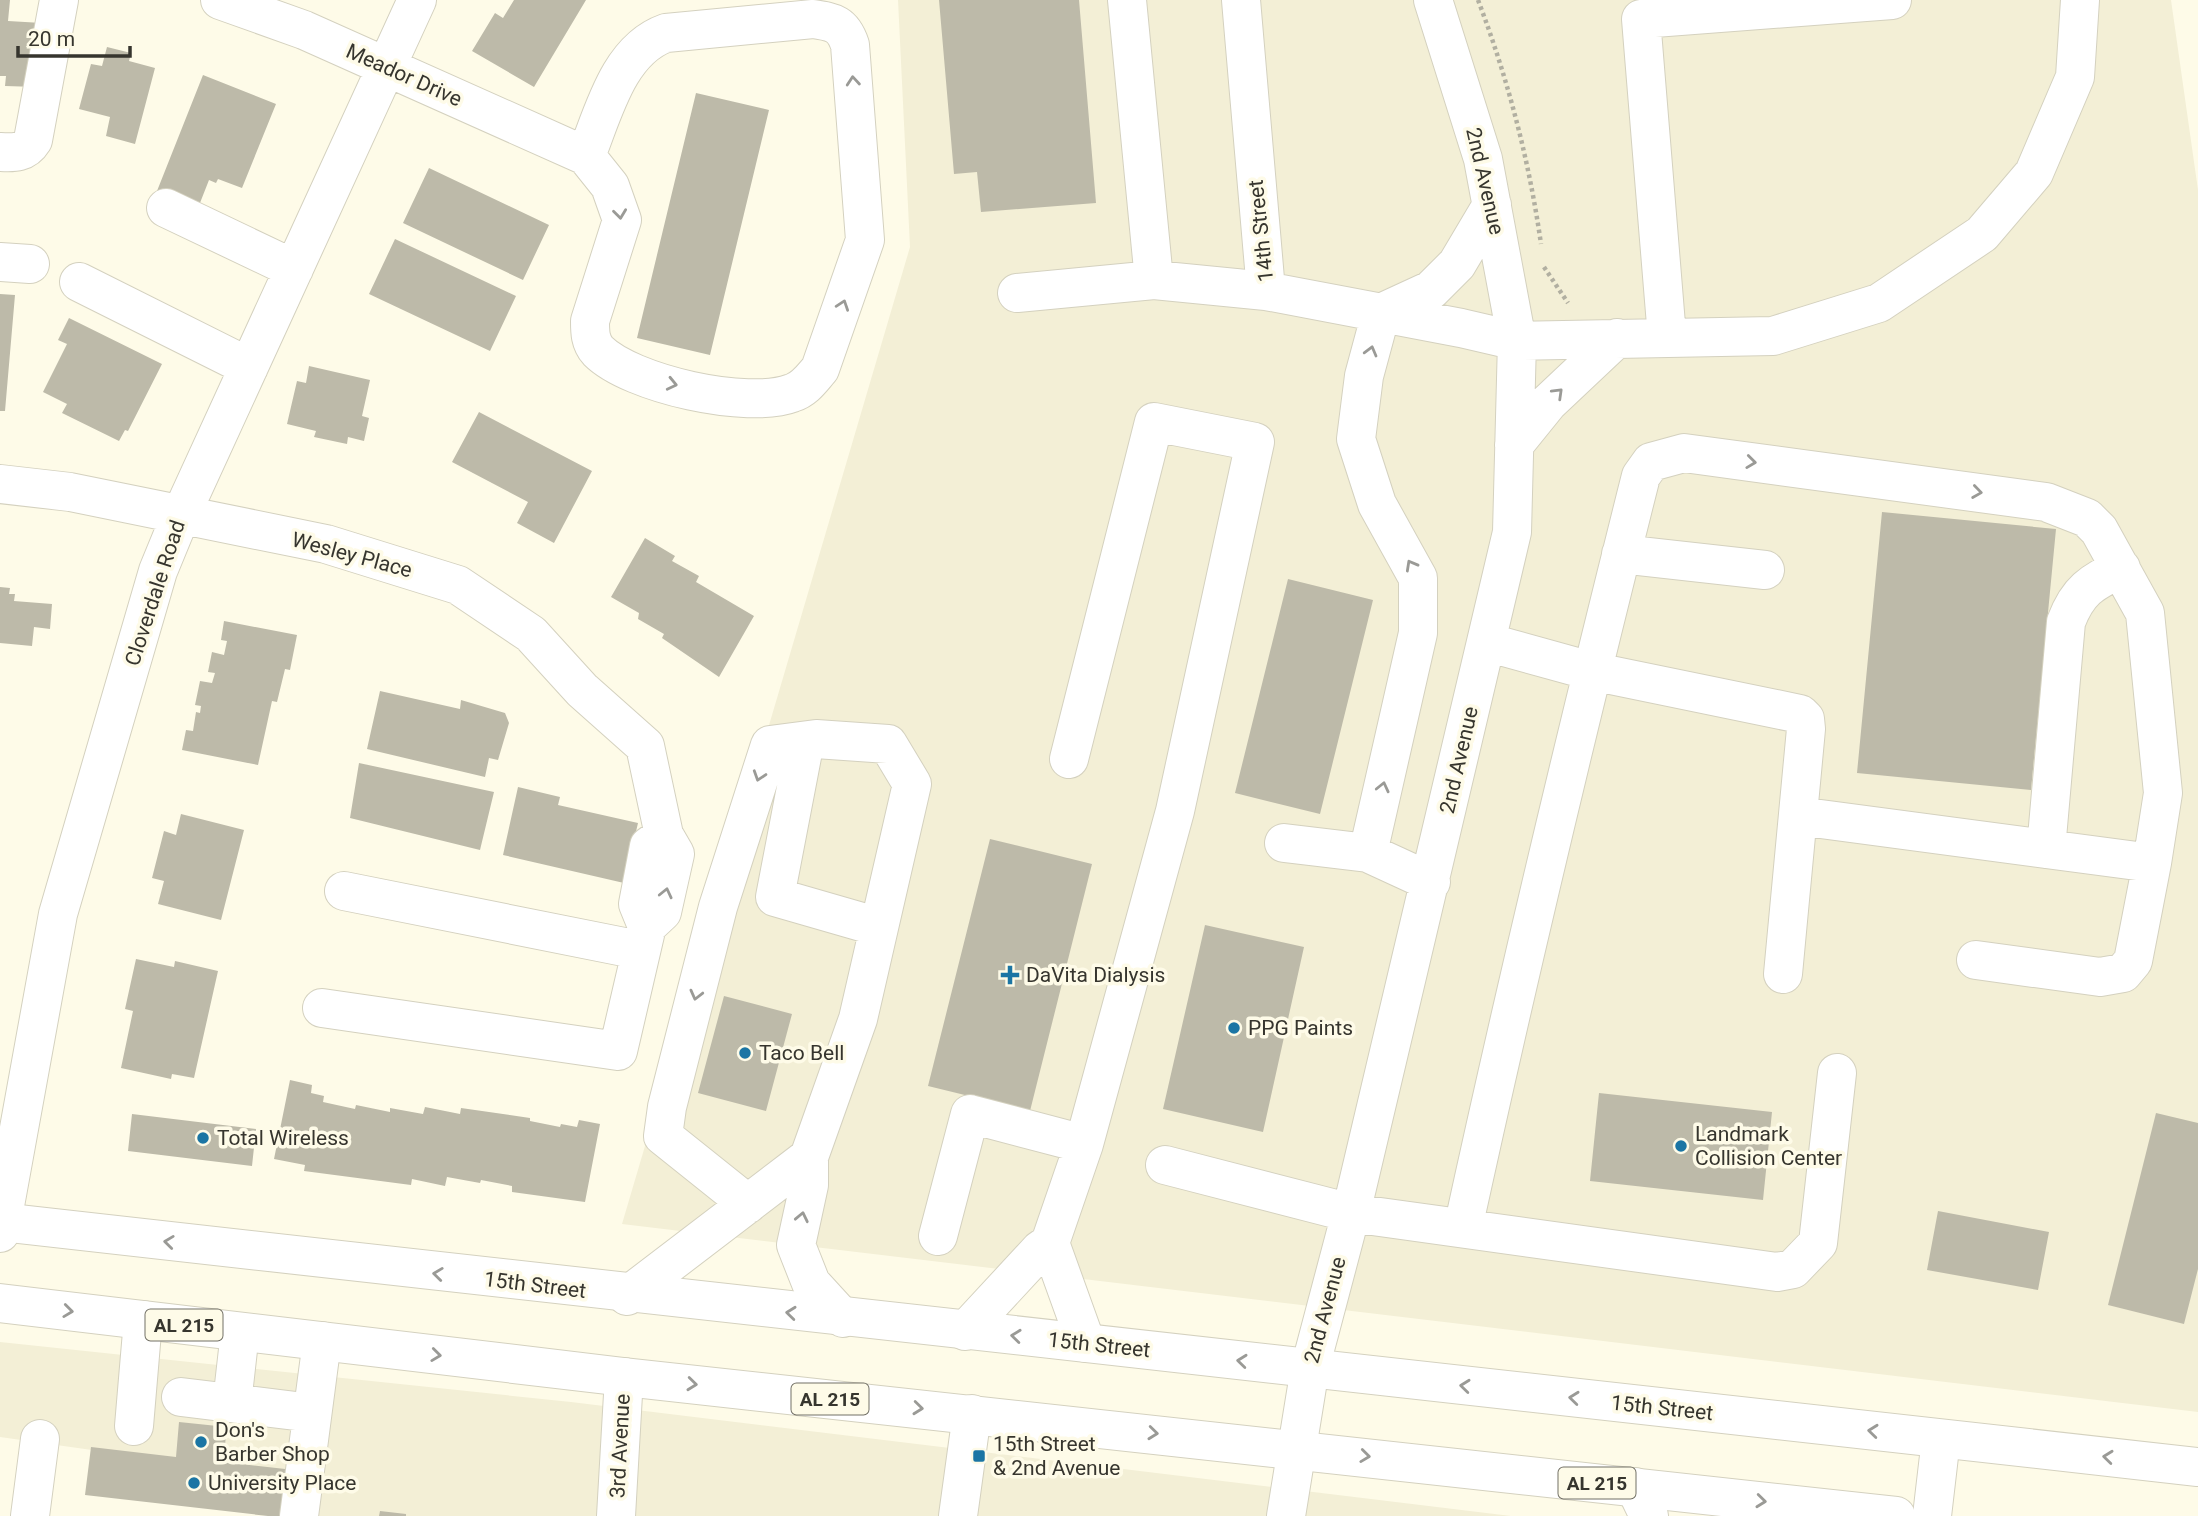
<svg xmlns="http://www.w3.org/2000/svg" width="2198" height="1516" font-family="Roboto,sans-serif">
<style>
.built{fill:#f3efd6}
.building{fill:#bdbaa9}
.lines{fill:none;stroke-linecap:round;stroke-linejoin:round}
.minor-casing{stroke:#d4d1bf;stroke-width:40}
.major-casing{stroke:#d4d1bf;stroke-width:40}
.path{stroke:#b1afa1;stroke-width:4.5;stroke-dasharray:3.5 3.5;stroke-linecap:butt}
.minor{stroke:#fff;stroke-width:38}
.major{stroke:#fff;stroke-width:38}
.oneway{stroke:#9a9a96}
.poi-dot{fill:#1b75a4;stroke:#fefbe8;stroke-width:2.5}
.labels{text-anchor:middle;stroke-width:7;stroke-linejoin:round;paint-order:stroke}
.shield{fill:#fefbe8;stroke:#727066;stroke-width:2}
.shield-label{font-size:19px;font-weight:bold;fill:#36352e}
.street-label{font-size:21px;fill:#36352e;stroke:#fefbe8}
.poi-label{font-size:21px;fill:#36352e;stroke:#fefbe8;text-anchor:start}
</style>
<rect width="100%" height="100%" fill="#fefbe8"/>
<!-- built -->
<path class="built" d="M898 0H2171L2198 190V1412L622 1224 910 247Z
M0 1342 571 1402 1511 1516H299L303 1480 0 1437Z"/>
<!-- building -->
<path class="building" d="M0 0H10L8 21 42 23 37 87 5 86 6 76H0Z
M514 0H586L534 87 472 51 495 13 503 18Z
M939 0H1079L1096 203 981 212 977 172 954 174Z
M107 47 131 53 129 61 155 68 135 144 106 136 110 117 79 109 91 64 102 66Z
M203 75 276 104 242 188 218 179 216 183 209 180 198 208 157 191Z
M696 93 769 110 710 355 637 338Z
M429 168 549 225 523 280 403 223Z
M395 239 516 296 490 351 369 294Z
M0 294 15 295 5 411H0Z
M69 318 162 364 128 431 125 430 119 441 62 413 67 404 43 392 67 344 58 340Z
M309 366 370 380 362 416 369 418 364 441 348 437 347 444 314 437 316 431 287 424 297 381 306 383Z
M479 412 592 471 554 543 517 523 528 502 452 462Z
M1882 512 2056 529 2031 790 1857 773Z
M645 538 675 556 672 561 699 576 696 582 754 616 719 677 662 638 664 634 638 619 639 613 611 597Z
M1288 579 1373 600 1320 814 1235 793Z
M0 587 10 588 9 594H15L14 601 52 604 50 629 34 627 32 646 0 643Z
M224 621 297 635 290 670 285 669 277 702 272 701 258 765 182 750 186 730 193 731 196 712 200 713 201 706 195 705 200 681 212 683 215 673 208 672 212 652 224 655 227 641 221 640Z
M380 691 460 709 461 700 505 713 509 723 498 760 489 758 485 777 367 749Z
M359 763 494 792 480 850 350 818Z
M518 787 560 797 558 805 638 823 624 883 503 855Z
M181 814 244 830 221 920 158 904 164 881 152 878 164 831 176 835Z
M990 839 1092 864 1030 1111 928 1086Z
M1205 925 1304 947 1263 1132 1163 1109Z
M136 959 174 967 175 961 218 971 194 1078 172 1074 171 1079 121 1068 133 1011 125 1009Z
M724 996 792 1014 766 1111 698 1093Z
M290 1080 312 1085 311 1093 324 1096 323 1102 355 1109 356 1105 390 1112V1108L423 1114 425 1107 460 1114 461 1108 530 1118V1121L560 1127 561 1124 577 1127 579 1120 600 1124 585 1202 512 1192V1186L481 1180 480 1183 447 1177 445 1186 412 1179 411 1185 304 1171 305 1165 274 1159Z
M1599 1093 1772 1112 1763 1200 1590 1181Z
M2156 1113 2198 1123V1269L2184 1324 2108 1305Z
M132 1114 256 1129 252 1166 128 1151Z
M1938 1211 2049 1232 2038 1290 1927 1270Z
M179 1422 227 1427 223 1462 303 1471 298 1516H268L85 1495 91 1447 176 1457Z
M380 1511 406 1514V1516H379Z"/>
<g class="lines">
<!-- minor casing -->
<g class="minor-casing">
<path id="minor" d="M220 0 304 30 586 156 610 186 622 220 590 321C590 332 590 342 598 351 631 384 748 410 792 393 805 389 812 378 820 369L865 240 850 45C843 24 834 22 813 19L666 33C618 50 603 114 586 156
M1127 0 1154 280
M1241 0 1266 291
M0 152C14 153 25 153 33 140L59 0
M166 208 294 269
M0 262 30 264
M79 282 249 367
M1017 293 1154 280 1266 291 1461 328 1517 341 1773 336 1879 303 1982 234 2034 173 2075 77 2080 0
M1667 337 1641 19 1892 0
M1514 445 1548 403 1617 338
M0 484 70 492 326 544 458 585 531 634 582 690 645 746 664 835 675 854 662 912 647 926 638 904 649 846 664 835
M1621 554 1765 570
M1486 642 1591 671 1800 714 1805 719 1806 729 1783 974
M805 741 775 897 879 927
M1284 843 1368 853 1431 882
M2046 849 2066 622C2078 590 2091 583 2121 568
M1368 853 1418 633V578L1377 504 1356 439 1364 376 1381 313 1431 290 1457 264 1492 205
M344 891 639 950
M1976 960 2100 977 2123 973 2133 961 2152 863
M322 1008 618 1051 647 926
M809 1157V1185L796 1245 811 1283 843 1318
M1165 1165 1351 1213 1777 1272 1793 1269 1818 1243 1837 1073
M1463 1228C1518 976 1578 726 1641 476L1651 462 1684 453 2046 502 2087 518 2099 530 2145 613 2163 793 2152 863 1798 816
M0 1233 58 914 158 571 181 515 417 0
M938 1236 970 1114 1084 1144
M1050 1243 1086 1343
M627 1296 809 1157 858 1019 912 784 888 744 816 739 770 745 718 907 667 1107 663 1136 748 1204
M965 1331 1040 1250 1050 1243 1084 1144 1175 811 1255 442 1154 422 1069 759
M181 1397 312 1413
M232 1403 240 1332
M134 1426 143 1320
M1635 1487 1649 1516
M30 1516 40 1439
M299 1516 322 1341
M616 1516 624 1377
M958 1516 972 1414
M1286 1516 1310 1368 1351 1213 1512 532 1517 341 1483 159 1433 0
M1932 1516 1941 1439"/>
</g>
<!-- major casing -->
<g class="major-casing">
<path id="major" d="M0 1222C732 1307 1465 1385 2198 1467
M0 1303 624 1377 1896 1516"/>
</g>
<!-- path -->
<path class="path" d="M1478 0C1508 79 1529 160 1541 244
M1544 267 1568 303"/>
<!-- minor -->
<use href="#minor" class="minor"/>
<!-- major -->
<use href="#major" class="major"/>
</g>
<!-- one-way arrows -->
<defs><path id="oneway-chevron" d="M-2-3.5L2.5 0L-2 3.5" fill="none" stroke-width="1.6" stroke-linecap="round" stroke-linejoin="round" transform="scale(1.75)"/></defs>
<g class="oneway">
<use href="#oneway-chevron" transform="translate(853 81) rotate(-95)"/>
<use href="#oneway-chevron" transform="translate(620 214) rotate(83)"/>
<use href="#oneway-chevron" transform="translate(843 305) rotate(-71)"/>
<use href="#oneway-chevron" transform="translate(1371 351) rotate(-75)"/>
<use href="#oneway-chevron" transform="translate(672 384) rotate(13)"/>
<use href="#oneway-chevron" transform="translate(1558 393) rotate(-44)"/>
<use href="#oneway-chevron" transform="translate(1751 462) rotate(7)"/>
<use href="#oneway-chevron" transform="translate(1977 492) rotate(8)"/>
<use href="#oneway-chevron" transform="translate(1411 565) rotate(-119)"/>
<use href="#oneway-chevron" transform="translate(759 776) rotate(108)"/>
<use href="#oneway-chevron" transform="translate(1383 787) rotate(-77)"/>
<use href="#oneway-chevron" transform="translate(666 893) rotate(-77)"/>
<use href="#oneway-chevron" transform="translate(696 995) rotate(104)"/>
<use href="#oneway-chevron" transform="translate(802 1217) rotate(-78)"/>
<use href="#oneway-chevron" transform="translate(169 1242) rotate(-173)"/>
<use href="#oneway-chevron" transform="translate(438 1274) rotate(-173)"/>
<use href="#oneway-chevron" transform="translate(68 1311) rotate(7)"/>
<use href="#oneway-chevron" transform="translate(791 1313) rotate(-174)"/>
<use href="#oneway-chevron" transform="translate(1016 1336) rotate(-174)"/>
<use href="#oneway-chevron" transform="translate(436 1355) rotate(7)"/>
<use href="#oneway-chevron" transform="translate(1242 1361) rotate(-174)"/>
<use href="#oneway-chevron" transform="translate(692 1384) rotate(6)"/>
<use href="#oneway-chevron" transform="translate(1465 1386) rotate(-174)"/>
<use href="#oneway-chevron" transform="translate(1574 1398) rotate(-174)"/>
<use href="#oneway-chevron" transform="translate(918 1408) rotate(6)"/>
<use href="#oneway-chevron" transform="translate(1873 1431) rotate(-174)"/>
<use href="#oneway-chevron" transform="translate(1153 1433) rotate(6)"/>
<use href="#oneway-chevron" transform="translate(1365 1456) rotate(7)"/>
<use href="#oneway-chevron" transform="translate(2108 1457) rotate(-174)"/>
<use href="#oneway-chevron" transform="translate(1761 1501) rotate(6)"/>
</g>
<!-- markers -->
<g class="poi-dot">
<path d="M1006.5 964.5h7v7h7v7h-7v7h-7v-7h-7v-7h7z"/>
<circle cx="1234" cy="1028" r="7"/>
<circle cx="745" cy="1053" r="7"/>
<circle cx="203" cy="1138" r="7"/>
<circle cx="1681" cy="1146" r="7"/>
<circle cx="201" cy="1442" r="7"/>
<rect x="972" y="1449" width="14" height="14" rx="3.5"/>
<circle cx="194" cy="1483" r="7"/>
</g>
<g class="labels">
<!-- shield labels -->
<g class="shield">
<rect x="145.5" y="1309.5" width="77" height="31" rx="5"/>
<rect x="791.5" y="1383.5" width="77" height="31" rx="5"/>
<rect x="1558.5" y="1467.5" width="77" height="31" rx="5"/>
</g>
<g class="shield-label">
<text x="184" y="1332">AL 215</text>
<text x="830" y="1406">AL 215</text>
<text x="1597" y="1490">AL 215</text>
</g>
<!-- street labels -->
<g class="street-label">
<text transform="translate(404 75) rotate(24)" y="7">Meador Drive</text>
<text transform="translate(1485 181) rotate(77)" y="7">2nd Avenue</text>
<text transform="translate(1261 231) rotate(-96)" y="7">14th Street</text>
<text transform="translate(352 555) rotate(15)" y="7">Wesley Place</text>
<text transform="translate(155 593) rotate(-72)" y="7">Cloverdale Road</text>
<text transform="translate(1459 760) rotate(-77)" y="7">2nd Avenue</text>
<text transform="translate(535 1285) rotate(7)" y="7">15th Street</text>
<text transform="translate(1325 1310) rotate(-75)" y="7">2nd Avenue</text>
<text transform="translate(1099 1345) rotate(6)" y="7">15th Street</text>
<text transform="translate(1662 1408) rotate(6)" y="7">15th Street</text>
<text transform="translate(620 1446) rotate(-87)" y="7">3rd Avenue</text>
</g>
<!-- poi labels -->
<g class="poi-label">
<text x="1026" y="982">DaVita Dialysis</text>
<text x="1248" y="1035">PPG Paints</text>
<text x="759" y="1060">Taco Bell</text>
<text x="1695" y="1141">Landmark<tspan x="1695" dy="24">Collision Center</tspan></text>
<text x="217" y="1145">Total Wireless</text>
<text x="215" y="1437">Don's<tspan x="215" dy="24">Barber Shop</tspan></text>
<text x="993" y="1451">15th Street<tspan x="993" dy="24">&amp; 2nd Avenue</tspan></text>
<text x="208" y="1490">University Place</text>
</g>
</g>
<!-- scale -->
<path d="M18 46v10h112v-10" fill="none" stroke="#36352e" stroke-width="3.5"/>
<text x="28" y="46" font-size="21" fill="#36352e" stroke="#fefbe8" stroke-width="5" paint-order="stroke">20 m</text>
</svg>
